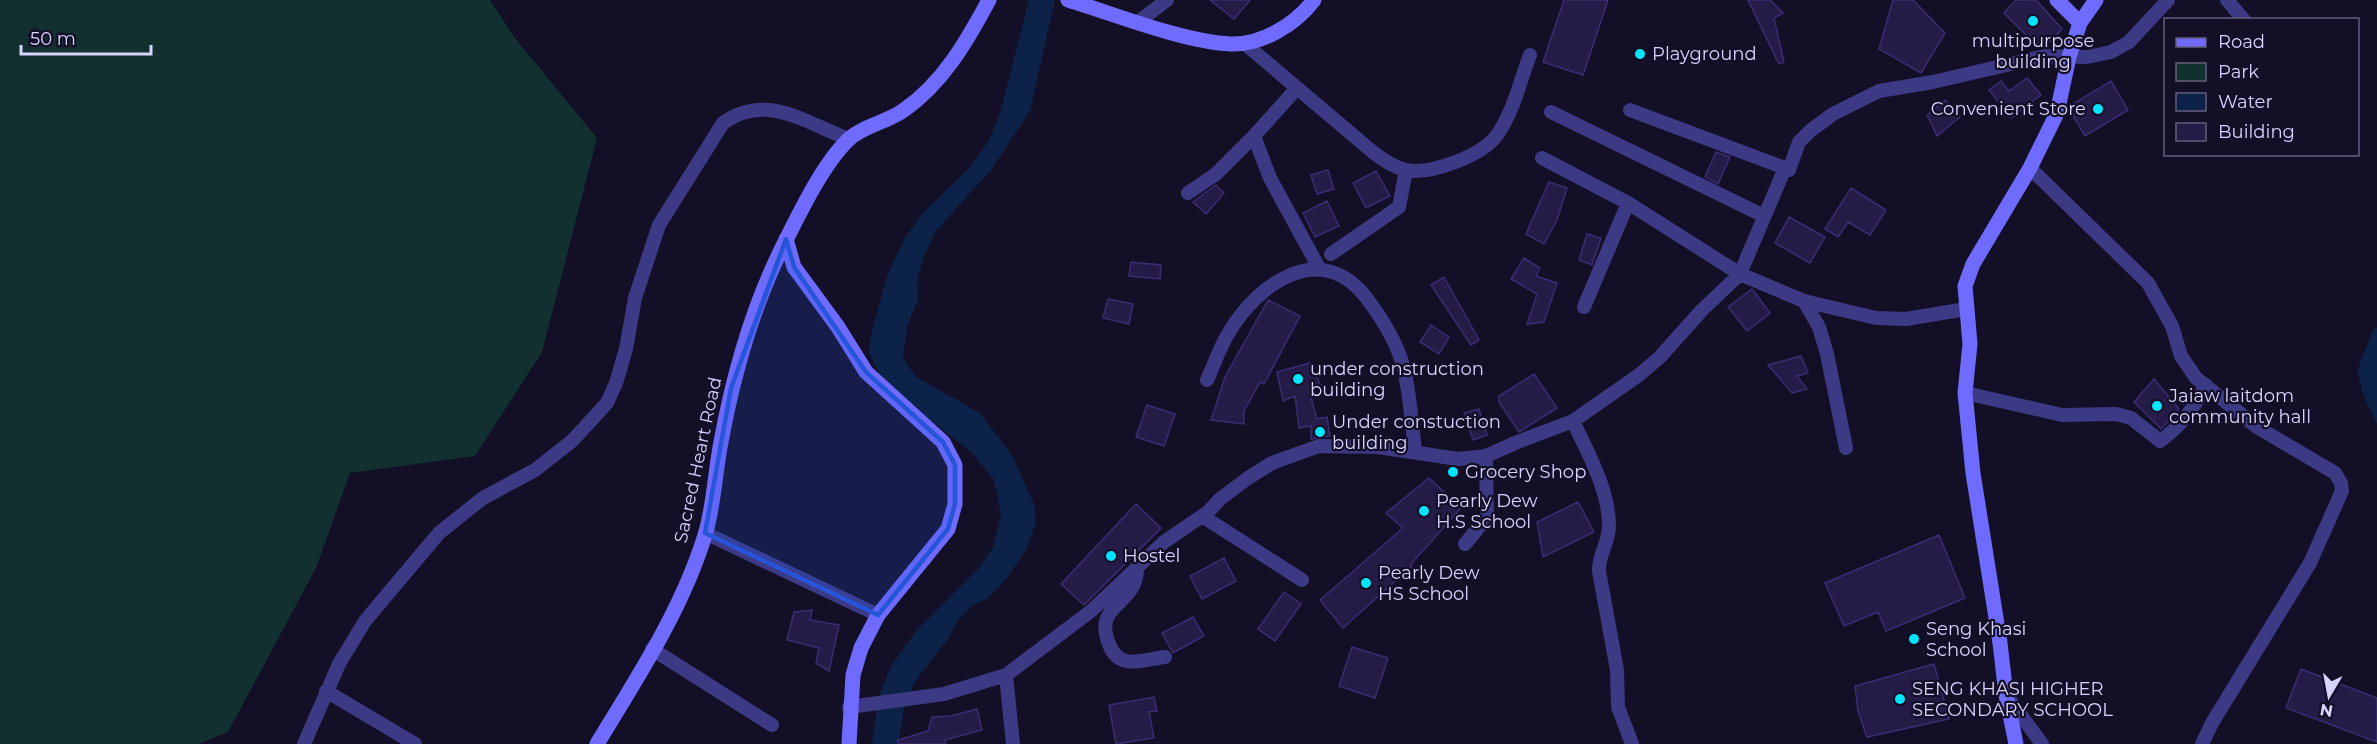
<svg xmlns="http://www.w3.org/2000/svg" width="2377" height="744" font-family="Montserrat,sans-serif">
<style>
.green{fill:#12302f}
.water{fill:#0c2248}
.building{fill:#241b47;stroke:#3b2d73;stroke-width:1.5}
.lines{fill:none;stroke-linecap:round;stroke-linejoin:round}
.street{stroke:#3d3a85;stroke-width:14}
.secondary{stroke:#6f6bff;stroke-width:15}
.marked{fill:#2655da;fill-opacity:0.2;stroke:#2655da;stroke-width:4.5;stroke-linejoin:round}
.poi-dot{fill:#00e5ff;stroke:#130f26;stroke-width:2}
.labels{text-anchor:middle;stroke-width:4.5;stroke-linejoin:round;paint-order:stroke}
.poi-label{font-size:18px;fill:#d9d4ff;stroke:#130f26;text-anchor:start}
.street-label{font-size:18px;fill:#d9d4ff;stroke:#130f26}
</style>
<rect width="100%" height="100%" fill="#130f26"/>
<!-- green -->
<path class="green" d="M0 0H490L514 37 597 138 542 352 475 456 350 473 316 568 228 732 199 744H0Z"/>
<!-- water -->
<path class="water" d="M1029 0H1055L1030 111 991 170 935 232 924 257 917 280 918 299 907 327 903 358 915 376 980 413 1013 457 1035 506 1036 522 1026 550 1007 578 988 598 973 605 959 619 948 639 916 680 905 704 898 744H872L879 696 891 666 916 631 978 569 993 547 1001 515 994 480 972 453 885 384 869 353 870 339 887 276 905 238 921 215 969 168 988 142 1000 113Z
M2377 327V424L2365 399 2357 371 2373 330Z"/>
<!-- building -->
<path class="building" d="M1210 0H1250L1234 19Z
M1564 0H1608L1583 75 1543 62Z
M1748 0H1770L1783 13 1774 18 1784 62 1779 64Z
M1893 0H1913L1945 33 1921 73 1879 49Z
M2016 0H2036L2062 29 2045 47 2039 48 2004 13Z
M2027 78 2041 95 2011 118 1989 90 2001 81 2009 91Z
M2111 81 2128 110 2085 136 2068 107Z
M1945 100 1960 117 1937 136 1927 115Z
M1716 152 1730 157 1718 184 1705 177Z
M1328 170 1334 189 1317 194 1311 175Z
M1376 171 1390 196 1366 208 1353 183Z
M1549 182 1567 188 1557 220 1544 244 1526 234Z
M1216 185 1224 193 1206 214 1193 202Z
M1851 188 1886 210 1870 235 1848 222 1838 237 1825 229Z
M1327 201 1339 226 1315 237 1303 213Z
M1789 217 1825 237 1810 263 1775 243Z
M1587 234 1601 238 1592 265 1579 260Z
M1524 258 1540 268 1536 276 1557 283 1544 322 1527 324 1537 294 1511 279Z
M1131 262 1161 265 1160 279 1129 276Z
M1444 277 1479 340 1471 345 1431 285Z
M1752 289 1770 313 1747 331 1728 307Z
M1108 299 1133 304 1129 324 1103 318Z
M1268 300 1300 316 1264 384 1260 382 1244 411V424L1211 420 1225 377Z
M1431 325 1449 337 1439 354 1420 342Z
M1801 356 1808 373 1797 376 1807 389 1792 393 1768 365Z
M1310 363 1321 386 1309 391 1317 419 1327 417 1330 436 1311 439V426L1299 428 1295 396 1283 401 1277 372Z
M1534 374 1557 408 1519 432 1499 402V396Z
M2154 379 2179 409 2161 429 2134 402Z
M1147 405 1175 414 1164 446 1136 437Z
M1479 409 1487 435 1473 440 1464 413Z
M1429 478 1461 508 1411 564 1412 566 1343 628 1320 600 1403 528 1386 513Z
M1578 502 1594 532 1543 557 1537 522Z
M1136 504 1161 528 1084 605 1061 584Z
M1939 535 1965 598 1886 631 1878 612 1844 626 1825 583Z
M1224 558 1236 581 1202 599 1190 576Z
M1284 592 1301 604 1275 641 1258 629Z
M812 610 810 620 839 625 829 671 816 663 819 648 787 640 794 612Z
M1193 617 1204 636 1173 653 1162 633Z
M1352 647 1388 658 1375 698 1339 686Z
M1934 664 1949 719 1867 737 1858 711 1855 686Z
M2301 669 2377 698V742L2286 708Z
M1154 697 1157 711 1149 712 1154 738 1116 744 1109 705Z
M977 709 982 730 945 740 946 744H898V740L928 731 932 717 951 716Z"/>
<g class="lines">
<!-- street -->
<path class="street" d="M2227 0 2244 20
M1138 22 1167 0
M1244 43 1374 153C1384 160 1393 167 1406 170 1430 175 1482 156 1497 135 1513 113 1520 81 1530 55
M1630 110 1785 168
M1551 112 1764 216
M1254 136 1297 88
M1542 158 1628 203 1740 274 1804 301 1819 327 1827 354 1846 448
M2030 168 2148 283 2172 326 2181 356 2196 378 2257 427 2335 473 2341 483 2342 491 2310 563 2212 723 2202 744
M1188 193 1216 174 1254 136 1270 178 1319 268
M1331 254 1399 207 1406 170
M1804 301 1876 318 1906 319 1966 309
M1584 307 1628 203
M1207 380C1214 365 1219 349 1228 334 1258 282 1323 238 1368 300 1383 320 1398 345 1404 369 1410 395 1412 424 1415 451
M1965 393 2062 415 2116 414 2131 418 2160 441C2181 426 2194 408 2206 385
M1573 421C1588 454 1609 489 1609 526 1609 542 1598 556 1599 571L1617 670 1618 707 1632 744
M1202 516 1302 580
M705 533 878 615
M1465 544 1487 517 1486 456
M1137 567C1138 607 1092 602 1109 644 1119 671 1142 660 1165 657
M652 649 772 725
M1006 675 1013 744
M326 691 415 744
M2006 695 2042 744
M849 707 944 694 1006 675 1091 611 1164 542 1208 512 1220 499 1248 478 1272 463 1319 446 1378 447 1458 459 1486 456 1515 443 1573 421 1639 375 1660 357 1702 310 1740 274 1785 168 1789 170 1799 142 1810 131 1833 114 1879 91 1933 82 2045 56 2087 57 2111 52 2129 42 2168 0
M304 744 339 664 365 621 439 533 483 498 535 470 572 441 607 403 616 383 626 349 635 298 659 225 723 123C767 92 805 123 849 139"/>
<!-- secondary -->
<path class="secondary" d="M1068 0C1114 14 1184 42 1231 44 1262 45 1296 24 1314 0
M2057 0 2080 23
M786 239 794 267 838 327 866 372 943 442 955 465V504L948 529 878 615 861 648 853 675 849 744
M597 744C637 678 682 610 705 535 714 506 715 472 721 442 734 371 753 304 786 240 801 210 824 163 848 140 862 126 888 122 904 110 943 83 967 41 989 0
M2016 744 2006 695 2000 643 1973 473 1965 393 1970 344 1965 286 1973 264 2030 168 2057 113 2069 57 2080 23 2096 0"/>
</g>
<!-- marked area -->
<path class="marked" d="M786 239 794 267 866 372 943 442 955 465V504L948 529 878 615 705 533 731 388Z"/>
<!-- markers -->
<g class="poi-dot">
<circle cx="2033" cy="21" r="6"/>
<circle cx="1640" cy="54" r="6"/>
<circle cx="2098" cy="109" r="6"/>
<circle cx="1298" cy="379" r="6"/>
<circle cx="2157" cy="406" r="6"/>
<circle cx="1320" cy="432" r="6"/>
<circle cx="1453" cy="472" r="6"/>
<circle cx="1424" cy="511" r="6"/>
<circle cx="1111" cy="556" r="6"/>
<circle cx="1366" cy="583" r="6"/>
<circle cx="1914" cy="639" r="6"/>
<circle cx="1900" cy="699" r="6"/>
</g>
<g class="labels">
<!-- poi labels -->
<g class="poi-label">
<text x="2033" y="47" text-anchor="middle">multipurpose<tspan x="2033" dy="21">building</tspan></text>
<text x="1652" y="60">Playground</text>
<text x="2086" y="115" text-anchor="end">Convenient Store</text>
<text x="1310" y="375">under construction<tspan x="1310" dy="21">building</tspan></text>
<text x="2169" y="402">Jaiaw laitdom<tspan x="2169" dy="21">community hall</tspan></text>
<text x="1332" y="428">Under constuction<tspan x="1332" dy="21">building</tspan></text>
<text x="1465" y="478">Grocery Shop</text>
<text x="1436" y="507">Pearly Dew<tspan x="1436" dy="21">H.S School</tspan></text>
<text x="1123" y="562">Hostel</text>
<text x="1378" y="579">Pearly Dew<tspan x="1378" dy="21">HS School</tspan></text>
<text x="1926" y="635">Seng Khasi<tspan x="1926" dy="21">School</tspan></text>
<text x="1912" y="695">SENG KHASI HIGHER<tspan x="1912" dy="21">SECONDARY SCHOOL</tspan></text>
</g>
<!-- street labels -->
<g class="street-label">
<text transform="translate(698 460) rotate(-78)" y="6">Sacred Heart Road</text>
</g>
</g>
<!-- legend -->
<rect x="2164" y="18" width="195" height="138" fill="#130f26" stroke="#625e7d" stroke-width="1.5"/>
<rect x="2176" y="38" width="30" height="9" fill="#6f6bff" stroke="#625e7d" stroke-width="1.5"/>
<text x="2218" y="48" font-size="18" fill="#d9d4ff">Road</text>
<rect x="2176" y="63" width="30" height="18" fill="#12302f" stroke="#625e7d" stroke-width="1.5"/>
<text x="2218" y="78" font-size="18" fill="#d9d4ff">Park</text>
<rect x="2176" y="93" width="30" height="18" fill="#0c2248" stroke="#625e7d" stroke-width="1.5"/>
<text x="2218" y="108" font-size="18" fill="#d9d4ff">Water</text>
<rect x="2176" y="123" width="30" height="18" fill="#241b47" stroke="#625e7d" stroke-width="1.5"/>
<text x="2218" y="138" font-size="18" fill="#d9d4ff">Building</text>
<!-- north arrow -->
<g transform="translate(2329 696) rotate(190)" stroke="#130f26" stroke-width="4.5" paint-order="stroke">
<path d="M0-4.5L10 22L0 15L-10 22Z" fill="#d9d4ff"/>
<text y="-9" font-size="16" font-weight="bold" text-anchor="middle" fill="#d9d4ff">N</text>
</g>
<!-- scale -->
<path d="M21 45v9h130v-9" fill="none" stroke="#d9d4ff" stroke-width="3"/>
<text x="30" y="45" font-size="18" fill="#d9d4ff" stroke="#130f26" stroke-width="4.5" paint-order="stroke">50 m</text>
</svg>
